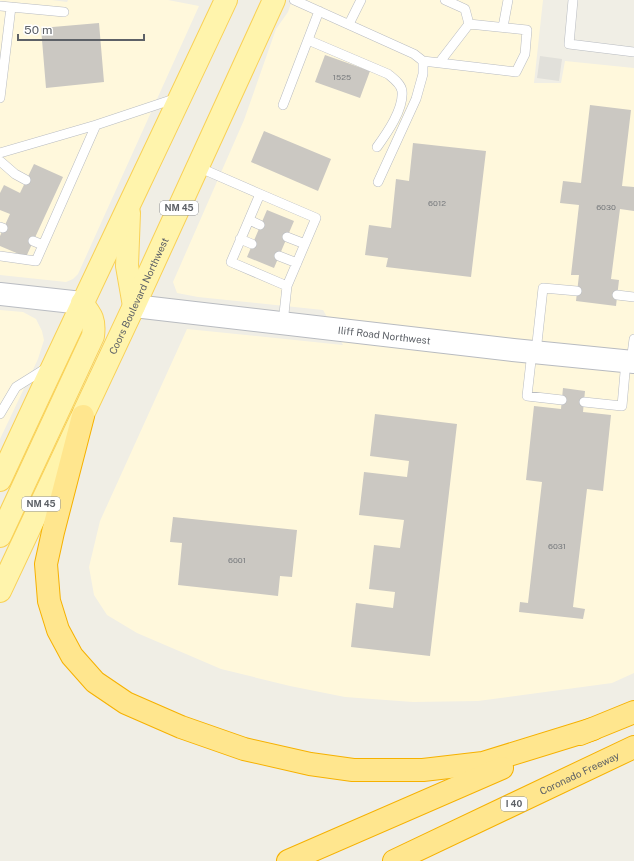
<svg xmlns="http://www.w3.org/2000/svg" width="634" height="861" font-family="'Public Sans',sans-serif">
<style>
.commercial{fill:#fff8dc}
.industrial{fill:#e1e0da}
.building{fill:#cbc8c2}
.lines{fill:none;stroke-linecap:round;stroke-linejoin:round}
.service-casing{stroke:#b8bbc0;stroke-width:10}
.tertiary-casing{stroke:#b8bbc0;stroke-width:24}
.secondary-casing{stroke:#b9bcc2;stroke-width:24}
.primary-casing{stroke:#f9d156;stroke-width:24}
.motorway-casing{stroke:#f6b100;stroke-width:24}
.service{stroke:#fff;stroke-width:9}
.tertiary{stroke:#fff;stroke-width:22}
.secondary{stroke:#fff;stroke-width:22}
.primary{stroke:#fff4ac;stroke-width:22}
.motorway{stroke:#ffe68e;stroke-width:22}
.labels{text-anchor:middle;stroke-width:3.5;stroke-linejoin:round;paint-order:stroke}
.number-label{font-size:8px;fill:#787b7e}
.shield{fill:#fff;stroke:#8e9095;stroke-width:1}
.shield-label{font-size:9px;font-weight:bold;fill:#5d6167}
.street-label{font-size:10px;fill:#5d6167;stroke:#fff}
</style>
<rect width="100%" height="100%" fill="#f0eee5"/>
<!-- commercial -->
<path class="commercial" d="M0 0H52L67 2 68 0H168L199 6 78 274 73 279 66 282 0 275Z
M292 0H543L534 83H561L565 61 634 68V673L612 683 478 701 413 702 345 697 290 686 221 669 137 633 107 615 94 595 89 567 100 521 187 329 343 345 323 310 198 297 177 293 173 282 244 120 276 29 288 12Z
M0 310 23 312 36 319 42 331 44 340 38 359 0 439Z"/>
<!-- industrial -->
<path class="industrial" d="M540 56 562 59 559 81 537 78Z"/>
<!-- building -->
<path class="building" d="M99 23 104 82 46 88 41 28Z
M325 55 370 71 360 98 315 82Z
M590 105 631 110 622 186 634 187V211L620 209 611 279 619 280 616 306 576 301 579 275H571L579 205 560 203 563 181 581 183Z
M264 131 331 159 318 191 251 162Z
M413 143 486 151 471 277 386 267 388 258 365 255 369 225 391 228 396 179 409 181Z
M34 164 63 177 26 257 0 246V236L10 214 0 210V193L4 185 20 193Z
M267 210 294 221 274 268 247 257Z
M563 388 585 391 583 412 611 415 603 491 587 489 573 607 585 609 583 619 519 612 520 602 528 603 542 482 526 480 534 406 561 409Z
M375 414 457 424 430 656 351 647 356 603 393 608 395 592 369 589 374 545 400 548 404 520 359 515 364 472 407 477 409 461 370 456Z
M173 517 297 530 292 577 280 576 278 596 178 585 182 543 170 542Z"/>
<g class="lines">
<!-- service casing -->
<g class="service-casing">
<path id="service" d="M294 0 414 54 423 61V74L416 99 378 182
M445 0 465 9 469 24
M573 0 569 44 634 52
M0 6 64 12
M349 24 361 0
M503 27 508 0
M308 40 388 74C394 79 401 84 402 91 404 109 387 133 377 147
M423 61 516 72 525 54 527 30 469 24 439 63
M0 98 11 7
M283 105 319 11
M0 153 96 125 177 98
M0 161 15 174 26 180
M198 167 260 194 231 262 287 286 283 323
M260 194 316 218 287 286
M249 220 260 225
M0 227 3 228
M287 237 305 244
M240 239 252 244
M33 241 43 245
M0 256 36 261 96 125
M279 256 297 263
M617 295 634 297
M532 352 527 396 562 400
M536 352 543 288 577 291
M631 362 634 339
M584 402 622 406 626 361
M0 414 16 387 48 367"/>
</g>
<!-- tertiary casing -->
<g class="tertiary-casing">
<g id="tertiary">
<path id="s1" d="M134 306 513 350 634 362"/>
</g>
</g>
<!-- secondary casing -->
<g class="secondary-casing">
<path id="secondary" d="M0 294 82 303"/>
</g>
<!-- primary casing -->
<g class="primary-casing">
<g id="primary">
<path d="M129 213 127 266 134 306"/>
<path d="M0 480C74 319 151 160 226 0"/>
<path d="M0 536 93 336C95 320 92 316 82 303"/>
<path id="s2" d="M0 591 134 306 274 0"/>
</g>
</g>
<!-- motorway casing -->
<g class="motorway-casing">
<g id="motorway">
<path d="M83 416 53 532 46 564 49 601 58 630 72 656 95 682 126 703 181 727 244 749 310 764 353 770H423L483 763 593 729"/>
<path d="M580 734 634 712"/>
<path d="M288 861 502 768"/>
<path id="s3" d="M394 861 634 747"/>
</g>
</g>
<!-- service -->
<use href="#service" class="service"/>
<!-- tertiary -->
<use href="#tertiary" class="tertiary"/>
<!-- secondary -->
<use href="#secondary" class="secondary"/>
<!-- primary -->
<use href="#primary" class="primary"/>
<!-- motorway -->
<use href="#motorway" class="motorway"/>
</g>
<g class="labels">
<!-- number labels -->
<g class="number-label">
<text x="342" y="80">1525</text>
<text x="437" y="206">6012</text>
<text x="606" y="210">6030</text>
<text x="557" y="549">6031</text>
<text x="237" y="563">6001</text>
</g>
<!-- shield labels -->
<g class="shield">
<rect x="160" y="201" width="38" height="14" rx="3"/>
<rect x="22" y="497" width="38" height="14" rx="3"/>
<rect x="501" y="797" width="26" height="14" rx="3"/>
</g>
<g class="shield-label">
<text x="179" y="211">NM 45</text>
<text x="41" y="507">NM 45</text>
<text x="514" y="807">I 40</text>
</g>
<!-- street labels -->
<g class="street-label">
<text dy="4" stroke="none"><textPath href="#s2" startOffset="326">Coors Boulevard Northwest</textPath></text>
<text dy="4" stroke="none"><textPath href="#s1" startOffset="252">Iliff Road Northwest</textPath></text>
<text dy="4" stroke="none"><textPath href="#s3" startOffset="205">Coronado Freeway</textPath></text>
</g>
</g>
<!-- scale -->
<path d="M18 34v6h126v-6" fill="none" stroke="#5d6167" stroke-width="2"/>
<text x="24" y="34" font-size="12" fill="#5d6167" stroke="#ffffff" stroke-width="3" paint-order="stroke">50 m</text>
</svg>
